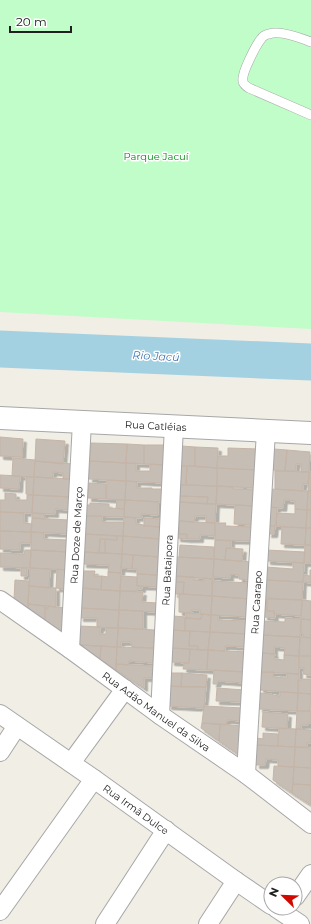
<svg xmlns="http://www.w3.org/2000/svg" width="311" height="924" font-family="Montserrat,sans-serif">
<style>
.park{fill:#c1fdc8}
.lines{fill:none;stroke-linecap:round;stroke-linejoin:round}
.river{stroke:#a4d1e1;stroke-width:37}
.building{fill:#c6bdb5;stroke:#c4b5a7;filter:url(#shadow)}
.service-casing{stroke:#a7a7a7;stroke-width:10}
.minor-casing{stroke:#a7a7a7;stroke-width:20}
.tertiary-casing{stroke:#a7a7a7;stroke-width:24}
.service{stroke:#fff;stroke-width:9}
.minor{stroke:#fff;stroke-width:18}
.tertiary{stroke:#fff;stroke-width:22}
.labels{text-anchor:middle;stroke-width:3;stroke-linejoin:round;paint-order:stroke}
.park-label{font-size:10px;fill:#058715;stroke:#fff}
.street-label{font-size:10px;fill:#202020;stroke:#fff}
.water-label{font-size:11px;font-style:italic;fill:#4374ae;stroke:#fff}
</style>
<defs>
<filter id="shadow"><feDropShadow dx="3.5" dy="3.5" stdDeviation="0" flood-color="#0004"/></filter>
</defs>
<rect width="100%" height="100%" fill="#f1eee6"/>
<!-- park -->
<path class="park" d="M0 0H311V329L0 312Z"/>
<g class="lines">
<!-- river -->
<path class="river" d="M0 349 311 362"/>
</g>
<!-- building -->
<path class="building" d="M0 437 23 439 22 457 0 456Z
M36 439 65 441 63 464 35 461Z
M91 443 127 444 126 463 90 461Z
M127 444 144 445V464L126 463Z
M144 445H166L165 465 144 464Z
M182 446 195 447V466H181Z
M195 447 218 448 217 468 195 466Z
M228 448 258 449 257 470 217 468 218 456H228Z
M274 449 287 450 285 471 272 470 273 451Z
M287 450 310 452 309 472H301V464H296V471H285Z
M13 458 35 460 34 477 12 476Z
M35 461 73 464 72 479H63V473L53 472V478L34 477Z
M90 461 126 463V481L89 479Z
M126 463H136V471H150V464L165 465 164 483 126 481Z
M181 466H187L186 485H180Z
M187 466 217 468V486L186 485Z
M217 468 257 470 255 488 217 486Z
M275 471 309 472 308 484H303V491L275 489Z
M309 472H311V491H308Z
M0 475 20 476 19 489 0 488Z
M26 477H34L33 495 26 494Z
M34 477 72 479 71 497 33 495Z
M107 480 126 481 125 500 106 499Z
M126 481 137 482V488H152V489H163V502L125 500Z
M89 483 106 484V499L88 498Z
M180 485 217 486 216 504H207L208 497 179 496Z
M217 486 233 487V489L256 490 255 506 216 504Z
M270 489 308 491 307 510 295 509V501L284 500 283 508 270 507Z
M308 491H311V510H307Z
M5 493 16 494V500H27V495H33L32 513 0 512V500H5Z
M33 495 71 497 70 510 55 509V514L32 513Z
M179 496 208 497 207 504 179 502Z
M117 500H125L124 509 116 508Z
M125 500 158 502V515L141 514 142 518 124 517Z
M179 502 216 504 215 523 206 522V516H195L194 522 178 521Z
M90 503 109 504V508L124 509V517L86 516 87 505H90Z
M235 505 255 506 254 525 234 524Z
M270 507 277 508 276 526H269Z
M295 509 307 510 306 528 276 526 277 513 295 514Z
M307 510H311V528H306Z
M0 512 24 513V523L32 524 31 532 0 531Z
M32 513 44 514 45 519 32 518Z
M86 516H102V522H124L123 536 85 534Z
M124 517 136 518V524L144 525 143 526 161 527 160 539 123 536Z
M32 518 69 520V534L31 532Z
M144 518 162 519 161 527 144 526Z
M178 521H179V534H187V539L177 538Z
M179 521 215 523V536L200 535V539H187V534H179Z
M215 523H226L225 526 254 527 253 541 215 540Z
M269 526H275L274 534H268Z
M282 527 306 528 305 545 281 544Z
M306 528H311V545H305Z
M0 531 31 532V543H20V550L0 549Z
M31 532 44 533V539L68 540V552L31 550Z
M85 534 117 536V540L100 539 99 553 84 552Z
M117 536H123L122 554 105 553V539L117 540Z
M123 536 160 539 159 557 122 554Z
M100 539H105V553H99Z
M215 540 231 541V548H226L225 560 214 559Z
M180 545 214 547V559L179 557Z
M305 545H311V563H304Z
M226 548 243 549 242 561 225 560Z
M25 550H31L30 568 0 567V553L24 554Z
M31 550 68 552 67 570 30 568Z
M267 550 305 552 304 563 267 561Z
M84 552 122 554 121 573 108 572 109 565 83 564Z
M122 554 133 555 132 569 121 568Z
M133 555 159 557 158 575 137 574V569H132Z
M176 557 214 559 213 579 175 576Z
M214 559 252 562 250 580 239 579V575L230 574V578L213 577Z
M293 562 304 563 303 582 266 580V567L293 569Z
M21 568H27V576H21Z
M30 568 50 569 49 588 29 586Z
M57 569 67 570 65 589 56 588Z
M310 570H311V583L303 582 304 575 310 576Z
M83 571H95L94 576H102L101 590 82 588Z
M108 572 121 573 120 591 101 590 102 576 108 577Z
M137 574 158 575V587L137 586Z
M121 576 137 577V586H142V589H137V591H120Z
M175 576 194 577V580L204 581V578L213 579 212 596 183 594 184 582H175Z
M15 580 29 581 28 609 14 599Z
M266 580 303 582 302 600 265 598Z
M212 581 250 583 249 599 212 596Z
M175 582H184L183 594H174Z
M29 586 56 588V607L28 604Z
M82 588 120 591 119 610 80 608Z
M120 591 143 592 142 602 157 603 156 612 119 610Z
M179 594 212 596 211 615 200 614V610H191V613L179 612Z
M212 596 249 599 248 617 211 615Z
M265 598 267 599V611H274L275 618 264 617Z
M267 599 302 600 301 616 274 614V611H267Z
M302 600 311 601V620L301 619Z
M28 604 45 606V620L28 609Z
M48 606 65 608 63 633 45 620V608L48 609Z
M80 608 119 610 118 628 97 627V618H80Z
M119 610 143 611V629L118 628Z
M186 613 202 614 201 619 185 618V631L172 630 173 616 186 617Z
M202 614 211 615 210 632 185 631V618L201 619Z
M211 615H218V620L248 621V634L210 632Z
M285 618 301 619 300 637 263 635V621L285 622Z
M301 619 311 620V638L303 637V634L301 633Z
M80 626 100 627V634H106V628H118L117 647 79 645Z
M118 628 155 630 154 648 132 647 131 642H121V647H117Z
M172 630 190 631 189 646H198V650L171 648Z
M190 631 210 632 208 650H198V646H189Z
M210 632 248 634 247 647 225 646V651L208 650Z
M263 635 300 637 299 656 284 655 285 648 274 647V654L262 653Z
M300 637 311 638V656H299Z
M79 645 101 646 100 659Z
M101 646 117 647 116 670 100 659Z
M117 647 154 648 153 663 129 661 128 665 116 664Z
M171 648 190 649 189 663 171 662Z
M190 649 208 650 207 670 183 669 184 663H189Z
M208 650 247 652 245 672 207 670Z
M262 653 275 654 274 659 284 660V655L299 656V674L261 672Z
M299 656H311V675L303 674 304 668H299Z
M116 664 153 666 152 678H144V688L116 670Z
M214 670 245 672V683L218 681 217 684H213Z
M261 672H274L273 677 287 678V673L299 674 298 693 260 690Z
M170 673H182L181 687 169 686Z
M182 673 207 675 206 687H181Z
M302 679H311V694L298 693V680H302Z
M169 686 206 687 204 708 168 706Z
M217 688 244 690V702L216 701Z
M280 692 298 693 297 711 259 709 260 693 272 694 273 695 280 696Z
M298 693 311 694V706H310V711H297Z
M204 706 243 708V721L227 720 226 725 202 723Z
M297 711H311V723H308V725H301V729H296Z
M263 712 288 714 287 729 262 727Z
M202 723 220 724 219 741 201 728Z
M220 724 242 726 241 753 238 754 219 741Z
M279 728 296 729 295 747 278 746Z
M296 729 311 730V743H307V747H295Z
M263 733 278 734V746L257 745V738L263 739Z
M257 745 295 747 294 767 278 766V760L266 759 265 765H256Z
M295 747 311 748V768L294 767Z
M274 766 294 767 292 793 273 780Z
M294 767 311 768V785L293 784Z
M293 784 311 785V805L292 793Z"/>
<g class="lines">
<!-- service casing -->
<g class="service-casing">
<path id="service" d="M311 42C301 38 279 30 269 34 266 34 262 37 261 39 256 45 241 74 243 81 243 84 246 86 249 88L311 115"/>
</g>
<!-- minor casing -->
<g class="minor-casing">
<g id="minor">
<path id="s1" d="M0 600 70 649 160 715 246 774 311 824"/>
<path id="s2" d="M70 649 82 422"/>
<path id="s3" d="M0 714 94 779 236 881 271 905"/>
<path id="s4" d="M160 715 174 426"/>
<path d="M0 752 17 726"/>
<path d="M71 763 125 689"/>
<path id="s5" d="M246 774 266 431"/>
<path d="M295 897 311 874"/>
<path d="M276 908 300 924"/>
<path d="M0 911 94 779"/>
<path d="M105 924 166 830"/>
<path d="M208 924 236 881"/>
</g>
</g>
<!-- tertiary casing -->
<g class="tertiary-casing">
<g id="tertiary">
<path id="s6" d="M0 418 311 433"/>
</g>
</g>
<!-- service -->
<use href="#service" class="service"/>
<!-- minor -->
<use href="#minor" class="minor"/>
<!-- tertiary -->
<use href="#tertiary" class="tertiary"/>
</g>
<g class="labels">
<!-- park labels -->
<g class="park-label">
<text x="156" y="160">Parque Jacuí</text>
</g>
<!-- street labels -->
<g class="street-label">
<text dy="4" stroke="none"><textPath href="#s6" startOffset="156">Rua Catléias</textPath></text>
<text dy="4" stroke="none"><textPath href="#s2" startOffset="114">Rua Doze de Março</textPath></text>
<text dy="4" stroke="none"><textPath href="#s4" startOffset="145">Rua Bataipora</textPath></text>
<text dy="4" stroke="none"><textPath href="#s5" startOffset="172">Rua Caarapo</textPath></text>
<text dy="4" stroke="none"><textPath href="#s1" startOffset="192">Rua Adão Manuel da Silva</textPath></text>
<text dy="4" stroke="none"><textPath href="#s3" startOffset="166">Rua Irmã Dulce</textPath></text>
</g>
<!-- water labels -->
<g class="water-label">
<text transform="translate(156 356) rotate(3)" y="4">Rio Jacú</text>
</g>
</g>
<!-- north arrow -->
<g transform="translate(283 896) rotate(293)"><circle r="19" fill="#ffffff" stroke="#a6a6a6"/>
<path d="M0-3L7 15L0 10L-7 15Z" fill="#d00800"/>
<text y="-6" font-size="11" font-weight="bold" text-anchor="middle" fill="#202020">N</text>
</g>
<!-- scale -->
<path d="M10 26v6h61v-6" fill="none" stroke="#202020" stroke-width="2"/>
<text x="16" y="26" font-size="12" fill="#202020" stroke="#ffffff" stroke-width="3" paint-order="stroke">20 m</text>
</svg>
